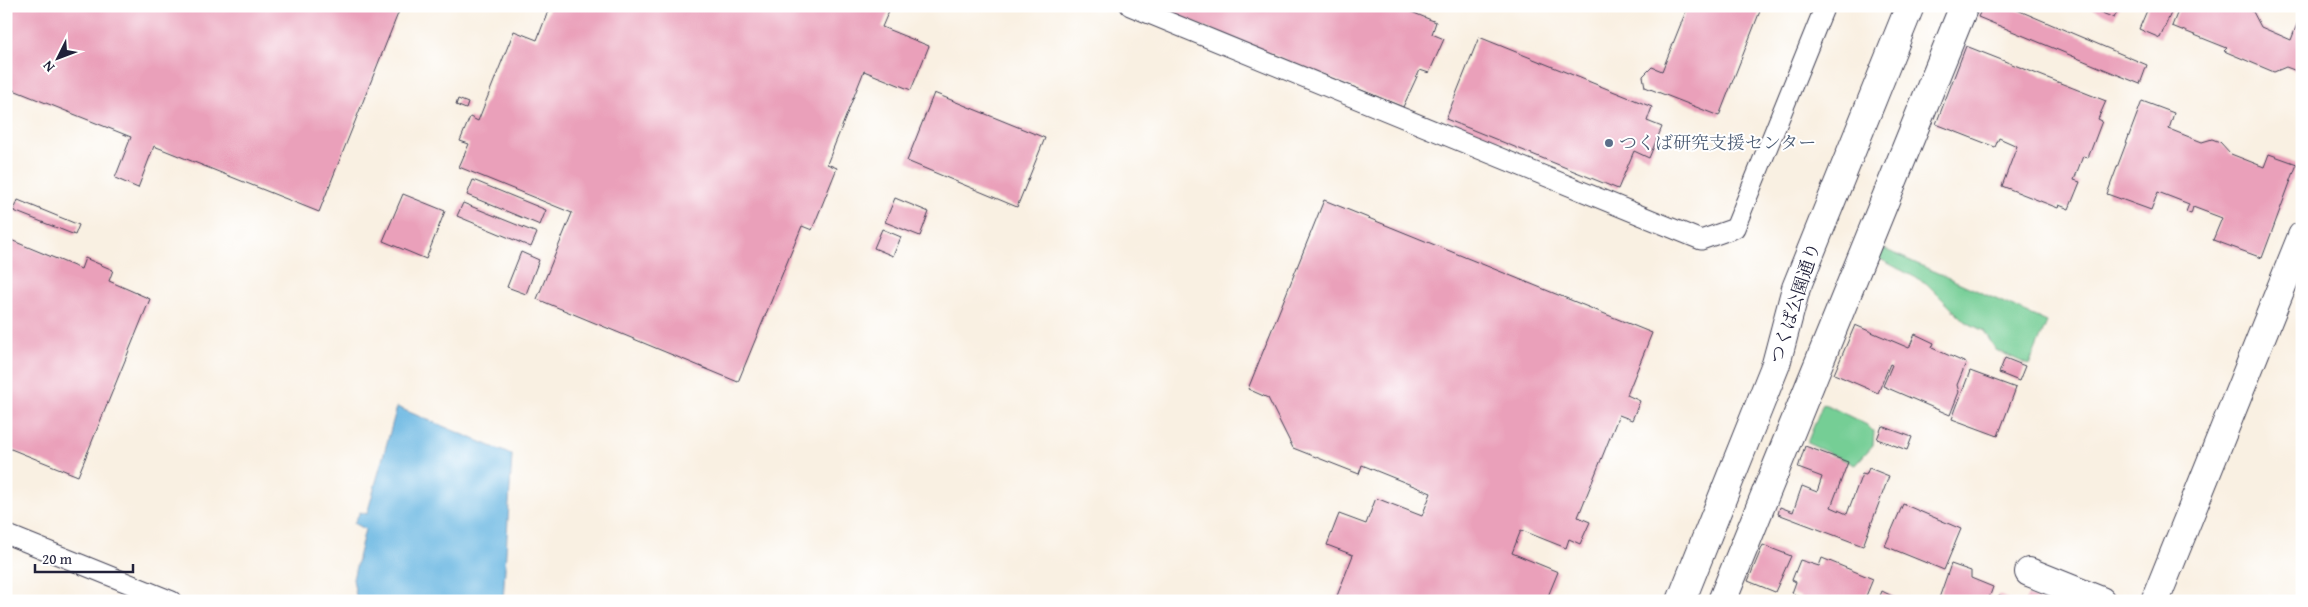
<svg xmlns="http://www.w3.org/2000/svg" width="2308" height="607" font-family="'Gentium Book Plus','Noto Serif JP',serif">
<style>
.green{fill:#74ce95;stroke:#4b7868}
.water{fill:#67b6e1;stroke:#446c8e}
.building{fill:#eaa0ba}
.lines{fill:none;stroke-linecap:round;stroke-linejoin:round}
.service-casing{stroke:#424154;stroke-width:21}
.pedestrian-casing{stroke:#424154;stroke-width:30}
.minor-casing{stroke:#424154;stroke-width:30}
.service{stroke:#fff;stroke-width:19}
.pedestrian{stroke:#fff;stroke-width:28}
.minor{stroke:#fff;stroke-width:28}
.service-dot{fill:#5c6f8a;stroke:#fff;stroke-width:2}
.labels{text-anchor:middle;stroke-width:4;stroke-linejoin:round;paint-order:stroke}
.service-label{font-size:18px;fill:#4e5e75;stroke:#fff;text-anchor:start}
.street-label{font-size:18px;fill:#22223b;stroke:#fff}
</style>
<rect width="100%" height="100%" fill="#fff"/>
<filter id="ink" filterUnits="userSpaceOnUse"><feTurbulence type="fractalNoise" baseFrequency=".02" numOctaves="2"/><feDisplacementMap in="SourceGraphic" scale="10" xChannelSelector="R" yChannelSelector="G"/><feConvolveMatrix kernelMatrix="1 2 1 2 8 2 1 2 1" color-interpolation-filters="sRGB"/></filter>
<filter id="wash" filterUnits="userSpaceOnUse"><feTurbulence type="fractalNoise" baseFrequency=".0096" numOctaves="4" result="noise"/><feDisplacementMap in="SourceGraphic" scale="20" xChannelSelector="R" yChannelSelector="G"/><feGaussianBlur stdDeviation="1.12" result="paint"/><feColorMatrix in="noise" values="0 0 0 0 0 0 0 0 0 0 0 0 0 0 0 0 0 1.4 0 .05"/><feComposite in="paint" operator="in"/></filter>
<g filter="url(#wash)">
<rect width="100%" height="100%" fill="#f9f0e2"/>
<!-- green -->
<path class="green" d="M1884 249 2047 322 2029 365 1996 350 1984 331 1964 321 1926 283 1878 258Z
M1823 403 1867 425 1874 432 1873 445 1855 465 1807 443Z"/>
<!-- water -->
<path class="water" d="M397 407 512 455 503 601H357L353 579 365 529 354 523 360 512 367 514Z"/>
<g id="blocks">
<!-- building -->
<path class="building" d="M6 6H401L319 212 154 146 138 188 115 178 131 137 6 87Z
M550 6H891L882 27 929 46 911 90 864 71 827 164 837 168 812 230 802 226 738 382 537 299 572 213 459 167 469 144 460 141 470 117 478 121 514 31 537 40Z
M1173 6H1397L1436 22 1432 34 1444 39 1429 73 1420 70 1403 107 1170 13Z
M1688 6H1762L1719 116 1645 87 1643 76 1652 67 1662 71Z
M1983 6H2008L2147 65 2140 84 1978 17Z
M2094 6H2120L2114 18 2093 9Z
M2149 6H2174L2160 38 2139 29Z
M2180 6H2250L2261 27 2291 40 2299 19 2302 20V73L2286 67 2274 72 2224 51 2227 48 2172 26Z
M1479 37 1652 107 1647 121 1662 127 1649 158 1634 151 1618 189 1446 119Z
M1966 46 2106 101 2098 119 2102 121 2088 158 2083 156 2074 180 2080 182 2069 209 2059 205 2058 208 2002 186 2017 146 1999 138 1995 147 1936 124Z
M934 93 1045 138 1017 207 907 161Z
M458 99 468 103 466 109 456 105Z
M2142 101 2174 113 2169 129 2202 142 2212 139 2220 142 2231 154 2264 167 2269 154 2297 164 2262 258 2213 240 2222 218 2193 207 2191 214 2186 212 2189 204 2158 192 2151 210 2107 194Z
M473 180 546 210 540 225 467 195Z
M403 194 445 211 426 259 383 241Z
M895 198 929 212 920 236 885 222Z
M18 200 79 225 75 235 14 211Z
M1324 200 1652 333 1627 395 1640 401 1632 420 1619 415 1578 517 1590 522 1580 544 1569 539 1566 548 1521 530 1512 553 1558 572 1546 601H1335L1353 555 1327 545 1339 514 1366 524 1376 498 1422 516 1431 493 1362 465 1359 474 1293 448 1268 398 1248 389Z
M463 203 537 233 531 247 457 216Z
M882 229 901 237 893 256 874 248Z
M6 238 81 269 85 258 113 270 109 281 150 299 78 476 6 447Z
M521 252 539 260 526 294 507 287Z
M1855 325 1909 348 1915 334 1934 343 1932 348 1966 363 1957 385 1959 392 1950 415 1883 386 1892 365 1890 364 1878 393 1834 374Z
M2005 358 2025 366 2019 381 1999 373Z
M1970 371 2016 388 1998 436 1952 419Z
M1882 426 1912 437 1907 450 1877 439Z
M1805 446 1848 462 1831 507 1847 514 1862 474 1866 475 1869 468 1889 476 1863 546 1778 514 1780 507 1793 512 1802 486 1817 492 1822 477 1798 468Z
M1903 504 1961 529 1944 570 1885 546Z
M1763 545 1791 556 1775 592 1748 581Z
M1822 558 1873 579 1864 601H1799L1801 597 1792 593 1796 582 1792 580 1800 560 1819 566Z
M1951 564 1971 571V578L1993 587 1988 601H1938Z
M1882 591 1902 601H1878Z
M1999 595 2012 601H1997Z
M2028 595 2041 601H2025Z"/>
</g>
</g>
<g filter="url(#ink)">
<use href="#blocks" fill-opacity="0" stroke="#424154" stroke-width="1"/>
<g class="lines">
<!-- service casing -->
<g class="service-casing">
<path id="service" d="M1130 6 1701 240 1735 228 1825 6
M6 534 172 601"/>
</g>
<!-- pedestrian casing -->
<g class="pedestrian-casing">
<path id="pedestrian" d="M1681 601 1776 364 1796 288 1910 6"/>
</g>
<!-- minor casing -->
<g class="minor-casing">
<path id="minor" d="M2029 572 2101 601
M1722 601 1964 6
M2155 601 2302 236"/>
</g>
<!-- service -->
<use href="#service" class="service"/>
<!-- pedestrian -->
<use href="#pedestrian" class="pedestrian"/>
<!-- minor -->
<use href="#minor" class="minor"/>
</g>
</g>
<!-- markers -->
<circle class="service-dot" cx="1609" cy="143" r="5"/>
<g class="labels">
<!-- service labels -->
<g class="service-label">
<text x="1619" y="149">つくば研究支援センター</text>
</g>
<!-- street labels -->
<g class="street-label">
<text transform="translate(1795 303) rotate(-72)" y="6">つくば公園通り</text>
</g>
</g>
<!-- margin -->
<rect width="2308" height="607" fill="none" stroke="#fff" stroke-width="25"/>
<!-- north arrow -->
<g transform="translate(58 58) rotate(228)" stroke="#ffffff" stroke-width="4" paint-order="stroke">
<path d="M0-4L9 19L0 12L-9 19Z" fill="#22223b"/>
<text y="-8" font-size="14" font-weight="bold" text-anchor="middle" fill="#22223b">N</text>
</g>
<!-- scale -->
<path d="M35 564v8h98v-8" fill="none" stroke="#22223b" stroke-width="2.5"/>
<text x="42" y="564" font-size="15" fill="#22223b" stroke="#ffffff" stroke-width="4" paint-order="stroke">20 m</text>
</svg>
